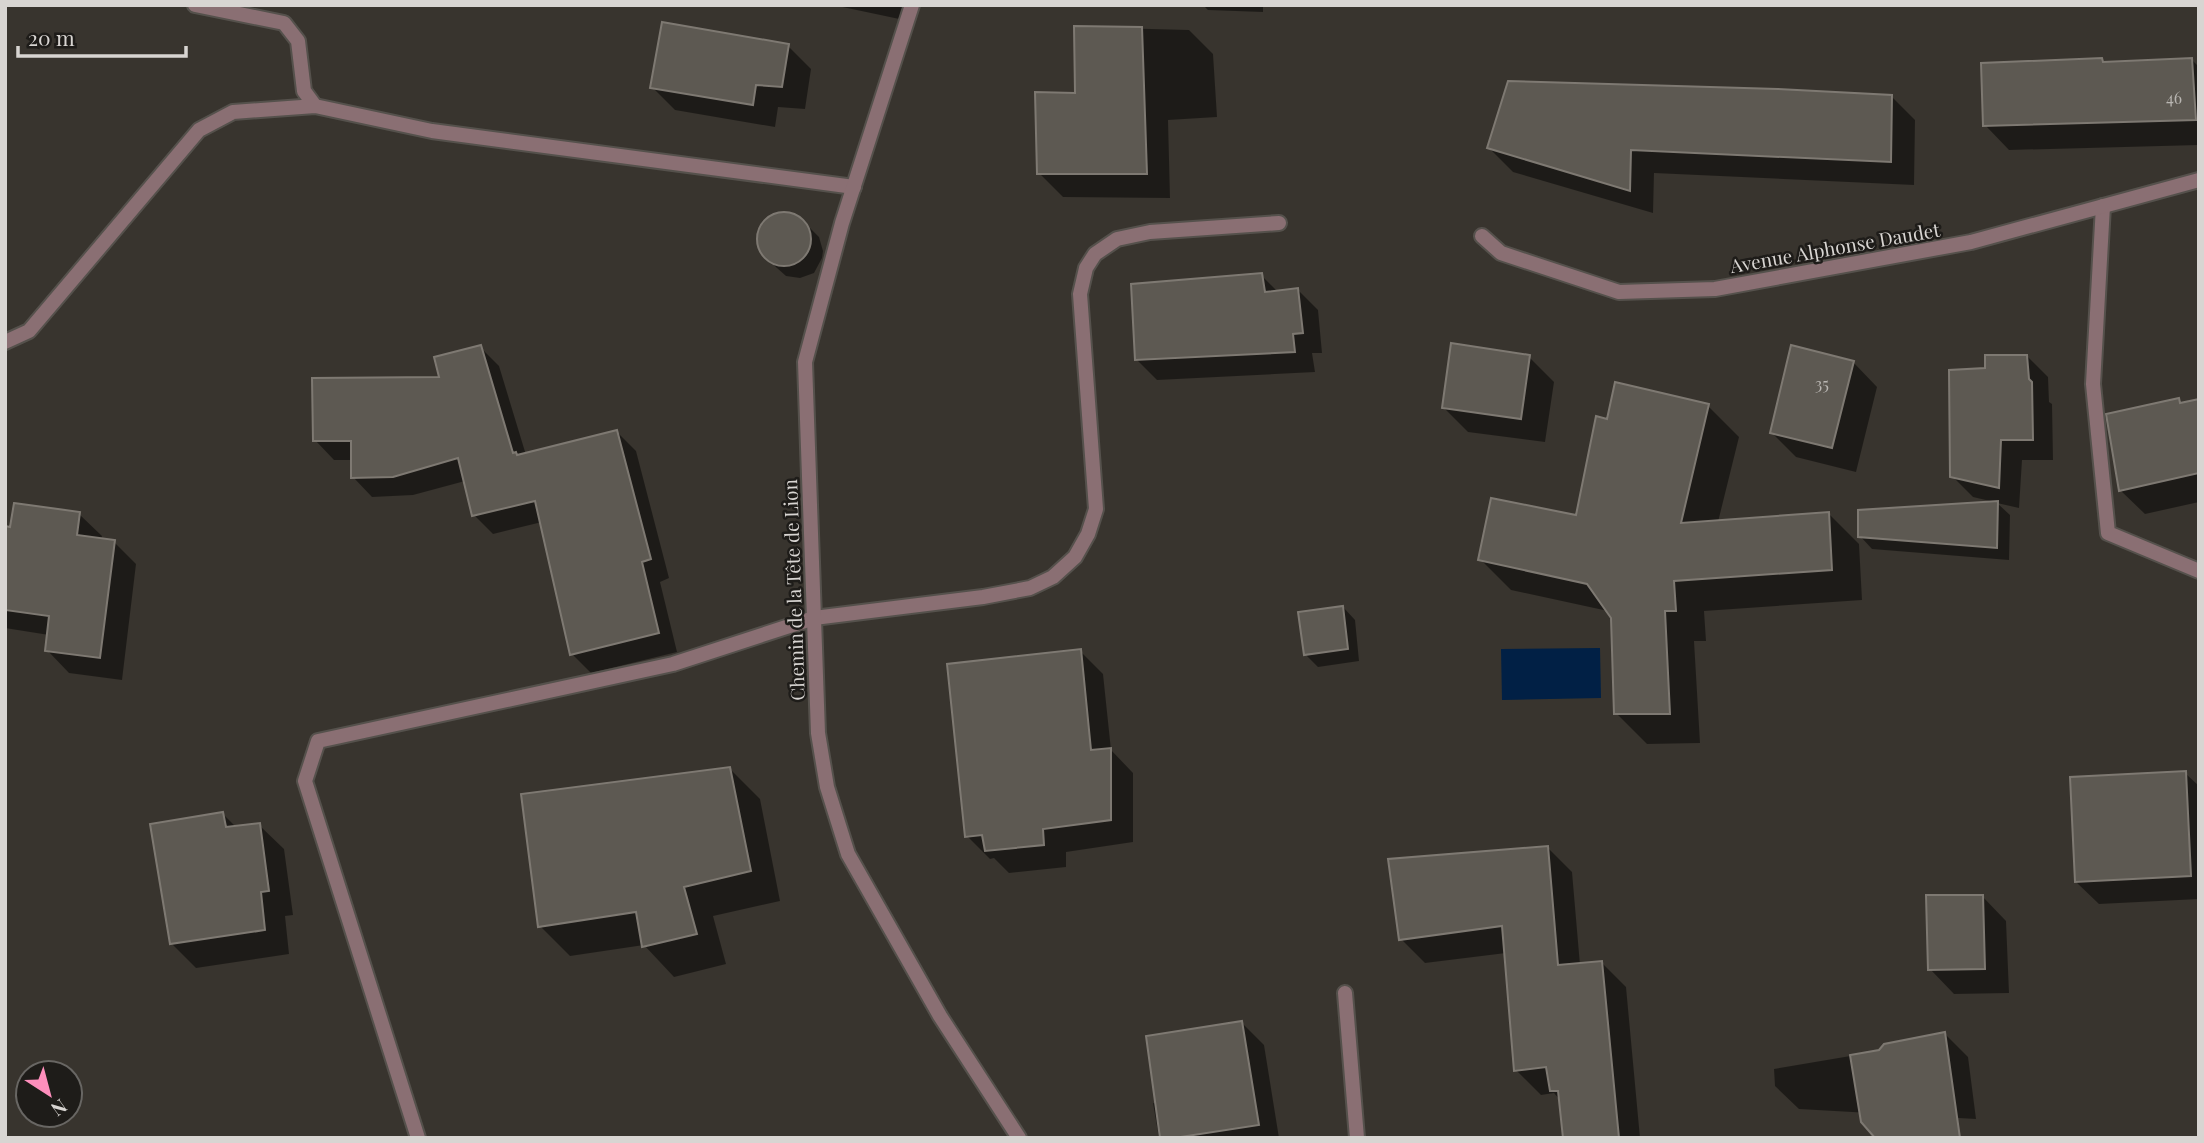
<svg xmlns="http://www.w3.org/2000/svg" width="2204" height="1143" font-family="'Playfair Display',serif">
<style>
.water{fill:#012045}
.shadow{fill:#0007}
.building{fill:#5d5952;stroke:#7e7972;stroke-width:2}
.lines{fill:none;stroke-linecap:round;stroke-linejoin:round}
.lane-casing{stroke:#55514c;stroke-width:18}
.street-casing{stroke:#55514c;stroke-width:18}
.lane{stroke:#8a6f73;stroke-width:14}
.street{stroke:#8a6f73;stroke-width:14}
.labels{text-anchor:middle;stroke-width:5;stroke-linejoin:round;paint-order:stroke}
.number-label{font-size:16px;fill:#b9b6b2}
.street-label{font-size:19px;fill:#d8d5d2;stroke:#1e1c19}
</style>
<rect width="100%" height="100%" fill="#38342e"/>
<!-- water -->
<path class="water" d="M1600 648 1601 698 1502 700 1501 649Z"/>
<!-- shadow -->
<path class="shadow" d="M833 5H907L904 20Z
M1203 5H1263V12L1208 10Z
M1076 27 1189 30 1213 54 1217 117 1168 120 1170 198 1063 197 1039 173 1077 95Z
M788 46 811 69 805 109 778 107 775 127 675 110 652 87Z
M2101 59 2106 64 2192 60 2199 67V145L2009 150 1985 125Z
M1891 96 1915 120 1914 185 1654 173 1653 213 1513 172 1489 148Z
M786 213 806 224 819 237 823 251 822 258 814 273 800 278 786 276 777 268 764 255 759 243V233L764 223 773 217Z
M1261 275 1278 292 1298 290 1318 310 1322 353H1312L1315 372 1157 380 1137 360Z
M480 347 499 366 526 455 617 432 636 451 669 578 660 582 677 652 591 673 572 654 542 522 493 534 474 515 465 481 413 495 372 497 353 477V460H334L315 440 442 379Z
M2027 356 2048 377 2049 402 2052 404 2053 460H2022L2019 508 1997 503 2010 515 2009 560 1872 549 1860 536 1994 502 1973 497 1952 476 1987 370Z
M1529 357 1554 382 1545 442 1468 432 1444 408Z
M1853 362 1877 387 1856 472 1796 457 1772 433Z
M2179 400 2183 404 2199 401V502L2145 514 2120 490Z
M1708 406 1739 437 1718 522 1829 514 1859 544 1862 600 1704 611 1706 641H1694L1700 743 1647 744 1616 713 1613 617 1608 611 1511 590 1480 559 1578 518 1608 421Z
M79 514 102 536 101 540 114 542 136 564 122 680 69 673 47 650 49 635 5 628V528Z
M1343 607 1355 620 1359 661 1318 667 1305 654Z
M1080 651 1103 674 1111 750 1133 773V842L1066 852V867L1009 873 994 858 990 859 967 836Z
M730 769 760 799 780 901 713 916 726 964 674 977 644 945 570 956 540 926Z
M2185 773 2199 786V899L2099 904 2076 882Z
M222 813 236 827 259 825 284 849 293 915 285 916 289 954 196 968 171 943Z
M1548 848 1572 872 1580 965 1602 963 1626 987 1640 1138H1564L1560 1100 1554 1093 1541 1095 1516 1070 1506 953 1425 963 1401 939Z
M1982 896 2006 921 2009 993 1954 994 1930 969Z
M1242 1023 1264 1045 1279 1138H1159L1153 1103 1157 1104Z
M1945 1034 1968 1057 1976 1119 1799 1109 1775 1086 1774 1069 1880 1051Z"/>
<!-- building -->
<path class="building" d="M662 22 789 44 782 87 756 85 753 105 650 88Z
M1074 26 1142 27 1147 174H1037L1035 92 1075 93Z
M2102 58 2103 62 2192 58 2196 120 1983 126 1981 63Z
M1508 81 1778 89 1892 95 1891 162 1631 150 1630 191 1487 148Z
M757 239a27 27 0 1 1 54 0a27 27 0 1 1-54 0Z
M1262 273 1265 292 1298 288 1303 333 1293 334 1295 352 1135 360 1131 284Z
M1451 343 1530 355 1521 419 1442 408Z
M481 345 513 453 516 452 517 455 617 430 651 559 642 562 659 633 570 655 535 501 472 516 458 458 393 477 351 478V441H313L312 378 439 377 434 357Z
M1791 345 1854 361 1832 448 1770 433Z
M1985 355H2027L2029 379 2032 382 2033 440H2001L1999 488 1950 477 1949 370 1985 368Z
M1615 382 1709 404 1681 523 1829 512 1832 570 1674 581 1676 611H1665L1670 714H1614L1611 618 1587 584 1478 560 1491 498 1576 515 1596 416 1607 419Z
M2179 398 2180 403 2199 399V473L2119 491 2106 414Z
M1998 501 1997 548 1858 537V510Z
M14 503 80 512 77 535 115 540 100 658 45 651 49 616 5 610V526L10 527Z
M1343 606 1348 649 1304 655 1298 612Z
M1081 649 1091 750 1111 748V820L1043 829 1044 845 985 851 982 835 965 837 947 664Z
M730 767 751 871 684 887 697 934 642 947 636 912 538 927 521 794Z
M2186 771 2191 876 2075 882 2070 777Z
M223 812 226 827 260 823 269 891 261 892 265 930 170 944 150 824Z
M1548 846 1558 965 1602 961 1619 1138H1563L1558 1091H1550L1546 1067 1514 1071 1502 926 1399 940 1388 859Z
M1926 895H1983L1985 969 1928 970Z
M1242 1021 1259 1125 1174 1138H1160L1146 1036Z
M1945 1032 1960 1138H1875L1861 1122 1850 1055 1879 1050 1884 1044Z"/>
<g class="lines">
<!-- lane casing -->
<g class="lane-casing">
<path id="lane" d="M195 5 284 23 298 41 304 91 315 106 432 131 854 187
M2103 206 2093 384 2108 533 2199 571
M5 342 29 331 199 130 233 112 315 106
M1345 993 1357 1138
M418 1138 305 781 318 741 673 664 814 618 983 597 1030 588 1053 577 1075 557 1088 534 1096 509 1080 294 1086 268 1095 254 1117 239 1150 232 1279 223"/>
</g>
<!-- street casing -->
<g class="street-casing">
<path id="street" d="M912 5 842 223 805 362 818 733 827 787 848 854 940 1016 1019 1138
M1482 236 1501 253 1619 292 1715 289 1971 242 2199 180"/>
</g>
<!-- lane -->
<use href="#lane" class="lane"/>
<!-- street -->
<use href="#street" class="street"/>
</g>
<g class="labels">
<!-- number labels -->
<g class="number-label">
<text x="2174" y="104">46</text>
<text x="1822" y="390">35</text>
</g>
<!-- street labels -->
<g class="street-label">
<text transform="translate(1835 248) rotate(-10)" y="7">Avenue Alphonse Daudet</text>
<text transform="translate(794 590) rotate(-92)" y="7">Chemin de la Tête de Lion</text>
</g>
</g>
<!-- border -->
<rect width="2204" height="1143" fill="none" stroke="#d8d5d2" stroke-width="14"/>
<!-- north arrow -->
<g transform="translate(49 1094) rotate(144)"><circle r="33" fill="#1e1c19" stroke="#686663" stroke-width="2"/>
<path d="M0-5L12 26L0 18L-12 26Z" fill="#fe8ebc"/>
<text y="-10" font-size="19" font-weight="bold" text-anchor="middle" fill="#d8d5d2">N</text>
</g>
<!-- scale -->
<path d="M18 46v10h168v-10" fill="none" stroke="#d8d5d2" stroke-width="3.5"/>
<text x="28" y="46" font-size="21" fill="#d8d5d2" stroke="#1e1c19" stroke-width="5" paint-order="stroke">20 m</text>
</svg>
